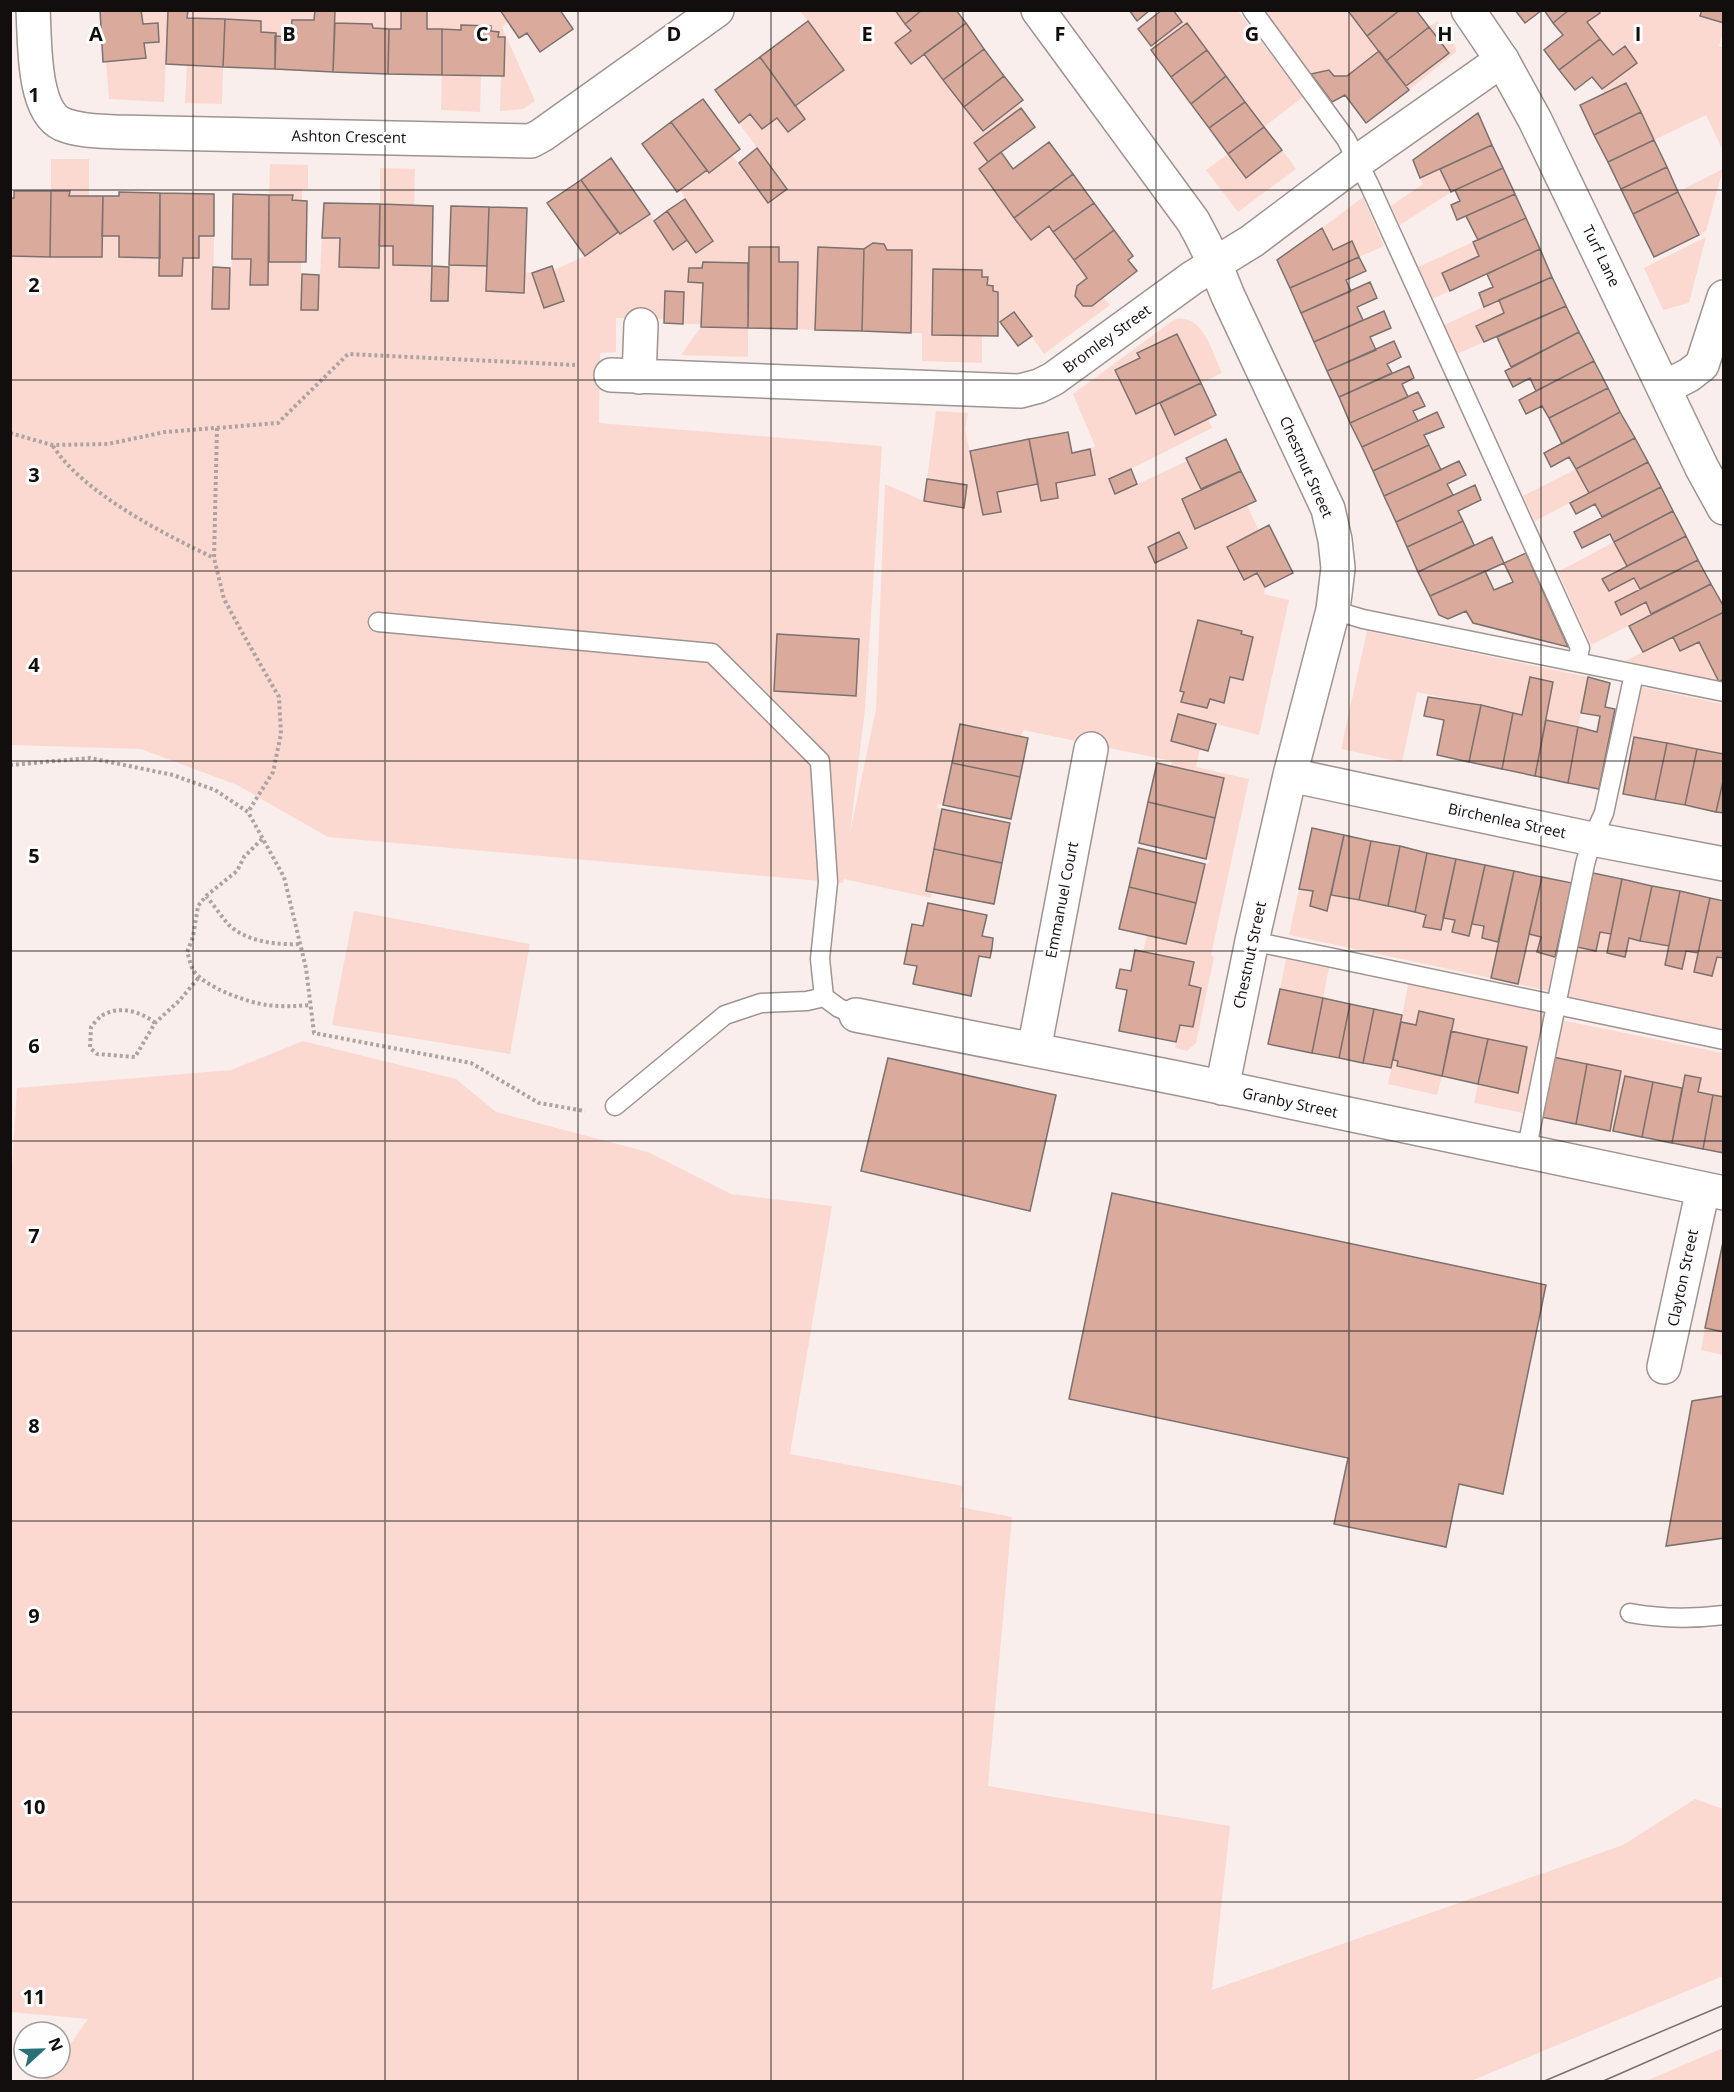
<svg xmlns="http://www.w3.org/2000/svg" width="1734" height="2092" font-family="'Open Sans',sans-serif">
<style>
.green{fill:#fbd9d0;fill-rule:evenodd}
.building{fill:#daaa9c;stroke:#7b716e;stroke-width:1.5}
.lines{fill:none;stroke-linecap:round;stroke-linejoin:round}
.service-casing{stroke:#9e9491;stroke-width:21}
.minor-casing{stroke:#9e9491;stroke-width:36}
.tertiary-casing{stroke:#9e9491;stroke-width:36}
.path{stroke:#ada4a2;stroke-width:4;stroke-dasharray:3 3;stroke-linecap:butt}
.service{stroke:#fff;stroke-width:18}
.minor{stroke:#fff;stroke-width:33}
.tertiary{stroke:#fff;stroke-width:33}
.tram{stroke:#77706e;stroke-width:1.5}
.grid{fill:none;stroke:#120e0d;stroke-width:1.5;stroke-opacity:0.55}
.labels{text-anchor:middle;stroke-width:6;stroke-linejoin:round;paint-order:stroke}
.street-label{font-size:15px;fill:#120e0d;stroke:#fefefe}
.grid-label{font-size:20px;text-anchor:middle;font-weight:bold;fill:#120e0d;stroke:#fefefe;stroke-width:6;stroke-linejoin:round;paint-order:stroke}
</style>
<rect width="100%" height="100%" fill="#f9eeeb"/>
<!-- green -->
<path class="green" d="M1702 10 1701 17 1723 23V33L1719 46 1724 48 1723 151 1706 115 1654 140 1626 83 1604 93 1602 89 1625 46 1613 55 1587 22 1599 13 1598 11Z
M141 11H168L164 102 109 99 106 61 146 58 144 43 159 41 158 23 143 24Z
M188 11H315L314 20H292L291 37 275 36 276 33 261 32 260 21 187 18Z
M335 11H401V29L373 28 372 24 335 23Z
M401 11H500L508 22 502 27 535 101 523 109 500 111 501 76H504L505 37H498V32L491 31V26L462 25 461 30 427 29V11Z
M800 11H895L911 31 895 43 911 64 924 54 983 131 1018 104 1021 108 974 143 988 162 979 169 1031 239 1049 226 1087 278 1077 286 1075 295 1103 297 1110 305 1044 354 1014 312 998 323V292L993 291V286L987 285 988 278 982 277V270L933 269 932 335 982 336V363L922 361V333H911L912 250H887L883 244 873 243 864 249 818 247 815 330 797 329 798 263 779 262 778 247H749L748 263 703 262 702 268H689V282L703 283 702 324H683V292L665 291 664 319 616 318V352L600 353 599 423 882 446 865 709 850 833 876 709 885 484 924 501 964 507 967 485 927 479 936 411 968 413 965 429 983 515 1001 512 997 492 1038 484 1041 501 1058 498 1056 483 1095 475 1090 449 1095 446 1073 394 1175 319C1203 313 1213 354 1222 373L1201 383 1177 334 1137 353 1140 358 1115 370 1136 414 1160 403 1175 435 1208 419 1212 428 1109 480 1116 494 1187 461 1201 489 1182 499 1195 528 1247 505 1259 531 1227 547 1244 580 1257 573 1265 587 1264 594 1289 600 1259 735 1178 714 1200 748 1196 767 1249 779 1211 955 1214 957 1196 1043 1187 1051 1175 1048 1180 1025 1193 1027 1201 988 1189 985 1194 962 1143 952 1147 935 1187 944 1205 864H1208L1209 860 1206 859 1224 779 1171 766 1172 761 1023 730 1021 736 960 724 943 805 938 804 937 808 942 809 926 890 932 892 931 898 844 879 843 883 328 837 237 785 141 749 11 745V256L102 257V236H119V257L160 258V276H182L183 258H199V236H214L213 309H229L232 259H251V285H268L269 262H301V309L318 310 322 238C346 239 369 245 393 246V265L432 266 431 301H448L449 265 487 266 486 291 524 293 525 272 532 273 545 308 564 301 554 270 585 256 618 232 620 234 650 214 673 250 687 240 696 253 713 241 680 190 707 170 709 172 732 155 768 203 787 189 739 123 750 114 777 118 788 132 805 119 795 106 844 70ZM1198 620 1242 631 1224 703 1210 699 1207 708 1182 702 1184 692 1180 691Z
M1173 11H1238L1303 97 1264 127 1187 23 1153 49 1151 46 1182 23Z
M1265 11H1347L1379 51 1347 76H1334L1329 70 1311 74Z
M1437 21 1455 46 1456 52 1409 90 1406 86 1449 53 1429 27Z
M187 65 223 67 222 104 185 103Z
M442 75 481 76 480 112 441 110Z
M1282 150 1296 169 1238 212 1206 170 1228 154 1246 178Z
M51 159H89V196H69V191H51Z
M270 164 308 165V189H302V200H292V195H269Z
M380 168 415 169 414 205 380 204Z
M1440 169 1451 192 1400 225 1391 206 1423 184 1420 178Z
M1723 169 1706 231 1699 235 1678 192Z
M1363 197 1384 246 1359 257 1352 242 1333 250 1322 228Z
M1706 237 1689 303 1663 310 1644 268Z
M1473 242 1479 256 1442 273 1450 291 1432 299 1418 267Z
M1499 300 1504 313 1476 326 1484 342 1457 354 1444 325Z
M701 327 748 328V357L681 355Z
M1576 469 1589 493 1535 521 1523 496Z
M1614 542 1627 566 1603 579 1609 591 1634 578 1640 589 1615 603 1621 614 1646 602 1651 614 1591 645 1558 572Z
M1367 631 1588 677 1578 727 1546 720 1553 682 1530 677 1522 715 1417 692 1402 762 1341 749Z
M1673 637 1680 651 1699 642 1719 682 1625 661Z
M1642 687 1723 704V754L1631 737Z
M1299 889 1313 891 1310 907 1327 911 1331 895 1426 915 1424 927 1440 930 1443 918 1455 920 1453 932 1469 936 1472 924 1484 926 1482 938 1498 942 1491 978 1289 935Z
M354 911 530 944 510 1054 332 1025Z
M1600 932 1611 934 1607 953 1625 957 1629 938 1669 946 1665 965 1682 969 1686 951 1698 953 1694 972 1717 957 1723 958V1029L1567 997 1577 947 1596 951Z
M1529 934 1541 937 1537 952 1555 957 1548 991 1518 984Z
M1286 959 1329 968 1323 998 1280 989Z
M1408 984 1545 1013 1523 1113 1474 1103 1478 1084 1518 1092 1451 1031 1454 1018 1419 1011 1416 1025 1401 1022Z
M1561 1020 1723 1053V1097L1698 1092 1700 1078 1685 1075 1682 1088 1625 1076 1613 1131H1610L1621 1071 1553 1057Z
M303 1041 456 1079 496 1112 648 1152 731 1194 832 1206 790 1454 963 1486 960 1507 1012 1517 988 1786 1230 1826 1212 1990 1623 1845 1695 1799 1723 1809V1976L1471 2081H44L54 2068H60V2059L88 2019 11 2012 10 1199 17 1088 231 1070Z
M1393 1060 1398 1061 1397 1067 1442 1076 1437 1095 1388 1084Z
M1705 1328 1723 1332V1355L1701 1350Z
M1723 2048V2081H1646Z"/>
<!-- building -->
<path class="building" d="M100 10H141L143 24 158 23 159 42 144 43 146 58 103 62Z
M168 10H188L187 18 225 19 223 67 166 64Z
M315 10H335L333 72 275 69V36L291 37 292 20H314Z
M401 10 427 11V29H442V75L388 74 389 29H401Z
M500 10H560L573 29 540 52 527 33 519 38Z
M895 10H922L905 24Z
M922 10H956L966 23 911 64 895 43 911 31 905 24Z
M1129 10H1150L1137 21Z
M1162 10H1173L1182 22 1151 46 1138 29Z
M1351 10H1400L1367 36 1349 12Z
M1400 10H1416L1429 27 1386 61 1367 36Z
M1515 10H1542L1525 23Z
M1544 10H1569L1553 23Z
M1569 10H1598L1600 13 1587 22 1600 39 1559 70 1544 50 1563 35 1553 23Z
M1702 10H1724V23L1700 16Z
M225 19 261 21V32L276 33 275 69 223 67Z
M808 21 844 70 795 106 760 57Z
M335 23 372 24 373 28 389 29 388 74 333 72Z
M966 23 984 49 943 80 924 54Z
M1187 23 1207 50 1171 77 1151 50Z
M461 25 491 26V31L499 32 498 37H505L504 76 442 75V29L461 30Z
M1429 27 1449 53 1406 86 1386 61Z
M1600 39 1613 55 1625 46 1637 63 1602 89 1592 77 1575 90 1559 70Z
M984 49 1004 76 964 107 943 80Z
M1207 50 1226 76 1191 104 1171 77Z
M1379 51 1409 90 1366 123 1345 95 1332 102 1311 74 1329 70 1334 76H1347Z
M760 57 805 119 788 132 777 118 762 129 750 114 739 123 715 90Z
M1004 76 1023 100 983 131 964 107Z
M1226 76 1245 102 1209 128 1191 104Z
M1626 83 1641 112 1594 135 1580 105Z
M703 99 740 149 709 173 671 122Z
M1245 102 1264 127 1228 154 1209 128Z
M1021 108 1035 127 988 162 974 143Z
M1641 112 1654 140 1608 162 1594 135Z
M1478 113 1492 145 1420 178 1413 160Z
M671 122 707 170 677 192 642 144Z
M1264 127 1282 150 1246 178 1228 154Z
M1654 140 1667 167 1621 189 1608 162Z
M1049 142 1073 174 1014 218 979 169 1001 152 1013 169Z
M1492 145 1503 168 1451 192 1440 169Z
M757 148 787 189 768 203 739 163Z
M611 158 650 214 620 234 581 180Z
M1667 167 1678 192 1633 214 1621 189Z
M1503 168 1515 194 1457 220 1451 205 1460 201 1455 190Z
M1073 174 1094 203 1053 232 1049 226 1031 240 1014 218Z
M581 180 618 232 585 256 547 203Z
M14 191H51L50 257 10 256V198H14Z
M51 191H70L69 196H103L102 257H50Z
M119 192 160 193V258L119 257V236H102L103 196H119Z
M1678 192 1699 235 1654 257 1633 214Z
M160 193 214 194V236H199V258H183L182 276H159Z
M233 194 269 195 268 285H250L251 259H232Z
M1515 194 1526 218 1478 240 1466 216Z
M269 195H293L292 200 307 201 306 262H269Z
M685 199 713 241 696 253 667 211Z
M324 203 380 204 379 268 339 267 340 238H322Z
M1094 203 1114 230 1074 260 1053 232Z
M380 204 433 206 432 266 393 265V246H379Z
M451 206 489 207 487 266 449 265Z
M489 207 527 208 524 293 486 291Z
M667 211 687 240 673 250 654 221Z
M1526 218 1540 249 1450 291 1442 273 1479 256 1473 242Z
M1322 228 1333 250 1352 241 1359 257 1290 288 1277 260Z
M1114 230 1133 256 1128 260 1137 271 1092 306H1083L1075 296 1077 286 1087 278 1074 260Z
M873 243 884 244 887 250H912L911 333 862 331 864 249Z
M749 247H779V262H798L797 329 748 328Z
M818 247 864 249 862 331 815 330Z
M1540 249 1552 277 1484 307 1479 293 1493 287 1487 274Z
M1359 257 1366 271 1346 280 1351 291 1301 313 1290 288Z
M703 262 748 263V328L701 327 703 283 688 282 689 268H702Z
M432 266 449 267 448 301H431Z
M552 266 564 301 544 308 532 273Z
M213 267 230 268 229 309H212Z
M933 269 982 270V277H988L987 285 993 286V291L998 292V336L932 335Z
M302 274 319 275 318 310H301Z
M1552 277 1566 306 1484 342 1476 326 1504 313 1499 300Z
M1370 282 1377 298 1357 307 1363 320 1314 342 1301 313Z
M665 291 684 292 683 324 664 323Z
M1566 306 1579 332 1511 367 1497 337Z
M1384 311 1391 328 1370 337 1376 350 1327 371 1314 342Z
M1014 312 1032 336 1018 346 1000 322Z
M1579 332 1594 361 1536 391 1530 378 1513 387 1505 371Z
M1177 334 1201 383 1136 414 1115 370 1140 358 1137 353Z
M1394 341 1401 357 1387 364 1392 373 1339 397 1327 371Z
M1594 361 1608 388 1549 418 1542 406 1526 414 1519 400Z
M1409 366 1414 378 1402 384 1408 397 1350 423 1339 397Z
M1201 383 1216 415 1175 435 1160 403Z
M1608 388 1620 412 1562 444 1549 418Z
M1418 392 1425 406 1413 411 1418 421 1362 447 1350 423Z
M1437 412 1444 427 1424 435 1429 445 1373 471 1362 447Z
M1620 412 1635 438 1576 469 1569 457 1551 467 1544 453Z
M1068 432 1072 453 1090 449 1095 475 1056 483 1058 498 1041 501 1029 439Z
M1635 438 1648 462 1589 493 1576 469Z
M1029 439 1038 484 997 492 1001 512 983 515 970 451Z
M1226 439 1241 471 1201 489 1186 458Z
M1429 445 1441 470 1384 496 1373 471Z
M1459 461 1466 475 1447 484 1453 495 1396 522 1384 496Z
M1648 462 1661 487 1602 517 1595 504 1576 514 1570 503Z
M1131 469 1137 484 1115 494 1109 479Z
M1241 471 1256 501 1195 529 1182 499Z
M927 479 967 485 964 508 924 501Z
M1475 485 1481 500 1458 511 1463 521 1407 547 1396 522Z
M1661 487 1673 511 1614 542 1610 534 1582 548 1574 532Z
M1673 511 1686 536 1627 566 1614 542Z
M1463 521 1474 545 1418 572 1407 547Z
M1269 525 1293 573 1265 587 1257 573 1244 580 1227 547Z
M1179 532 1187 548 1155 563 1148 547Z
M1686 536 1698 560 1640 589 1634 578 1609 591 1602 579Z
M1492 537 1504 563 1430 596 1418 572Z
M1526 553 1568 647 1473 623 1466 611 1448 619 1439 615 1430 596 1485 571 1494 590 1513 582 1504 563Z
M1698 560 1711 584 1651 614 1646 602 1621 615 1615 602Z
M1711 584 1724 607V612L1643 652 1629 626Z
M1724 612V679L1719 682 1699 642 1680 651 1673 637Z
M1198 620 1242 631 1241 634 1253 637 1243 680 1230 677 1224 703 1210 699 1207 708 1181 702 1184 692 1180 691Z
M777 634 859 639 856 696 774 691Z
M1530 677 1553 682 1535 776 1502 769 1513 713 1522 715Z
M1588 677 1610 683 1605 707 1615 709 1599 789 1568 783 1578 727 1597 732 1600 716 1581 713Z
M1428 697 1481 705 1469 762 1437 755 1444 720 1424 716Z
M1481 705 1513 713 1502 769 1469 762Z
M1178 714 1216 724 1208 751 1171 741Z
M1546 720 1578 727 1568 783 1535 776Z
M960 724 1028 738 1020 777 952 763Z
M1634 737 1667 743 1655 800 1623 794Z
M1667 743 1697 749 1685 805 1655 800Z
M1697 749 1724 754V777L1716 812 1685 805Z
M952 763 1020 777 1011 819 943 805Z
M1157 763 1224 778 1215 818 1148 802Z
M1724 777V813L1716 812Z
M1148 802 1215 818 1206 859 1139 843Z
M942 809 1010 823 1002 863 934 849Z
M1312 828 1344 835 1327 911 1310 906 1313 891 1299 889Z
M1344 835 1371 841 1359 900 1331 895Z
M1371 841 1400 846 1388 906 1359 900Z
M1400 846 1427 853 1415 912 1388 906Z
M1138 848 1205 864 1196 903 1129 887Z
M934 849 1002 863 994 904 926 891Z
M1427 853 1456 859 1441 930 1423 927 1426 915 1415 912Z
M1456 859 1485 865 1469 936 1452 932 1455 920 1443 918Z
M1485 865 1514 871 1498 942 1482 938 1484 926 1472 924Z
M1514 871 1542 877 1518 984 1491 978Z
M1593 873 1622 879 1611 934 1600 932 1596 951 1577 947Z
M1542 877 1572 883 1555 957 1537 952 1541 937 1529 934Z
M1622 879 1652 886 1640 941 1629 938 1625 957 1607 953Z
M1652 886 1680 891 1669 946 1640 941Z
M1129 887 1196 903 1186 944 1119 929Z
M1680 891 1710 898 1698 953 1686 951 1682 969 1665 965Z
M1710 898 1724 901V958L1717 957 1712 976 1694 972Z
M928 903 987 915 982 936 993 938 992 948 990 958 979 956 971 996 913 984 917 966 904 964 912 924 923 926Z
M1135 950 1194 962 1189 985 1201 988 1193 1027 1180 1025 1176 1042 1119 1031 1127 990 1116 988 1120 969 1131 971Z
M1280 989 1323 998 1312 1053 1268 1044Z
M1323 998 1350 1004 1339 1058 1312 1053Z
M1350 1004 1374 1009 1363 1063 1339 1058Z
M1374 1009 1402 1015 1391 1068 1363 1063Z
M1419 1011 1454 1019 1442 1076 1397 1066 1398 1061 1393 1060 1401 1022 1416 1025Z
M1451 1031 1488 1039 1478 1084 1442 1076Z
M1488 1039 1527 1047 1518 1093 1478 1084Z
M1553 1057 1587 1064 1576 1124 1541 1117Z
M888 1058 1056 1095 1030 1211 861 1171Z
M1587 1064 1621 1071 1610 1131 1576 1124Z
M1685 1075 1701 1078 1698 1092 1713 1095 1703 1149 1672 1143Z
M1625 1076 1653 1082 1642 1137 1613 1131Z
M1653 1082 1682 1088 1672 1143 1642 1137Z
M1713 1095 1724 1097V1153L1703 1149Z
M1112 1193 1546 1285 1503 1494 1459 1484 1446 1547 1334 1524 1348 1458 1069 1399Z
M1723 1242H1724V1332L1705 1328Z
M1724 1396V1538L1666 1546 1692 1401Z"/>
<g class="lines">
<!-- service casing -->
<g class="service-casing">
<path id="service" d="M1252 10 1346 139 1369 184 1580 648 1577 661
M1333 610 1363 619 1724 692
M378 622 712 653 820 761 828 882 820 959 824 997 839 1008 856 1015
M1252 941 1724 1040
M615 1106 725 1015 761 1003 807 1001 824 997
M1526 1152 1585 864 1592 839 1604 813 1634 674
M1630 1613C1662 1619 1691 1619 1724 1615"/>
</g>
<!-- minor casing -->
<g class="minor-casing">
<path id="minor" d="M33 10C35 39 32 110 62 124 79 131 99 131 117 132L531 141 542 135 717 10
M1038 10 1193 221C1207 246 1218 270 1228 296L1328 509 1335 540 1338 568 1333 610 1290 775 1252 941 1222 1088
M611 375 1020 391 1039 386 1053 379 1192 278 1252 241 1357 162 1502 60
M639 377 641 325
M1664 388 1689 375 1702 365 1724 297
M1290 775 1592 839 1724 864
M856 1015 1177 1078 1724 1193
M1034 1050 1091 749
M1664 1367 1703 1189"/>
</g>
<!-- tertiary casing -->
<g class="tertiary-casing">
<path id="tertiary" d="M1468 10 1502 60 1535 120 1702 468 1724 508"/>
</g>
<!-- path -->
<path class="path" d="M217 428 214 558 224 599 243 634 279 697 281 734 273 772 248 812
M10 433 52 445 108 444 165 432 278 423 348 354 575 365
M53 446C83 493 164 534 214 558
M10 765 90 758 173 775 215 790 248 812 284 877 306 968 314 1033 471 1063 539 1103 585 1111
M262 839 244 857 237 871 206 896 198 906 193 937 187 952C189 957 190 964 193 970 204 987 248 1003 268 1005 283 1007 296 1006 311 1005
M206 896C214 905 221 916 229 925 247 942 277 945 300 944
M155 1023C141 1011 118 1005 101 1016 98 1019 94 1023 91 1027L90 1048 97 1054 135 1057 155 1023 180 1000 200 976"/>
<!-- service -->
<use href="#service" class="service"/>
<!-- minor -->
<use href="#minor" class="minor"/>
<!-- tertiary -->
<use href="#tertiary" class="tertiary"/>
<!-- tram -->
<path class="tram" d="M1542 2082 1724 2005
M1601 2082 1724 2028"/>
</g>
<!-- grid -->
<path class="grid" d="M193 10V2082M385 10V2082M578 10V2082M771 10V2082M963 10V2082M1156 10V2082M1349 10V2082M1541 10V2082M10 190H1724M10 380H1724M10 571H1724M10 761H1724M10 951H1724M10 1141H1724M10 1331H1724M10 1521H1724M10 1712H1724M10 1902H1724"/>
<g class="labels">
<!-- street labels -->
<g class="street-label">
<text transform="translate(349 137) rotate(1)" y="5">Ashton Crescent</text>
<text transform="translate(1601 256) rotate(64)" y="5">Turf Lane</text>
<text transform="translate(1107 339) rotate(-36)" y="5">Bromley Street</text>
<text transform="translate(1306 467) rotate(66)" y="5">Chestnut Street</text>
<text transform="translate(1507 821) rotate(12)" y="5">Birchenlea Street</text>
<text transform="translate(1062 900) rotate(-79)" y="5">Emmanuel Court</text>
<text transform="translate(1250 955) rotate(-78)" y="5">Chestnut Street</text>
<text transform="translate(1290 1103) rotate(12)" y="5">Granby Street</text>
<text transform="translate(1683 1278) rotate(-78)" y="5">Clayton Street</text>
</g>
</g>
<g class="grid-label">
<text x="96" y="41">A</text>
<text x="289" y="41">B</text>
<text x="482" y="41">C</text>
<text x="674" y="41">D</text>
<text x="867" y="41">E</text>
<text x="1060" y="41">F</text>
<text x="1252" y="41">G</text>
<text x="1445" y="41">H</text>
<text x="1638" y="41">I</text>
<text x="34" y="102">1</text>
<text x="34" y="292">2</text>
<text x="34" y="482">3</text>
<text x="34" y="672">4</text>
<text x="34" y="863">5</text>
<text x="34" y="1053">6</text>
<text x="34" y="1243">7</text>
<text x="34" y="1433">8</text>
<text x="34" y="1623">9</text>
<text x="34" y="1814">10</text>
<text x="34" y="2004">11</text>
</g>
<!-- border -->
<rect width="1734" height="2092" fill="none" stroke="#120e0d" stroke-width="24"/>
<!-- north arrow -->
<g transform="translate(42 2050) rotate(68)"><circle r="28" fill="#fefefe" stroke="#a09e9e" stroke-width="1.5"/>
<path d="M0-4.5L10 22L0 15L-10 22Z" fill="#287179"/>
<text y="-9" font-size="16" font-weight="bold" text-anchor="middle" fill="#120e0d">N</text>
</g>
</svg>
